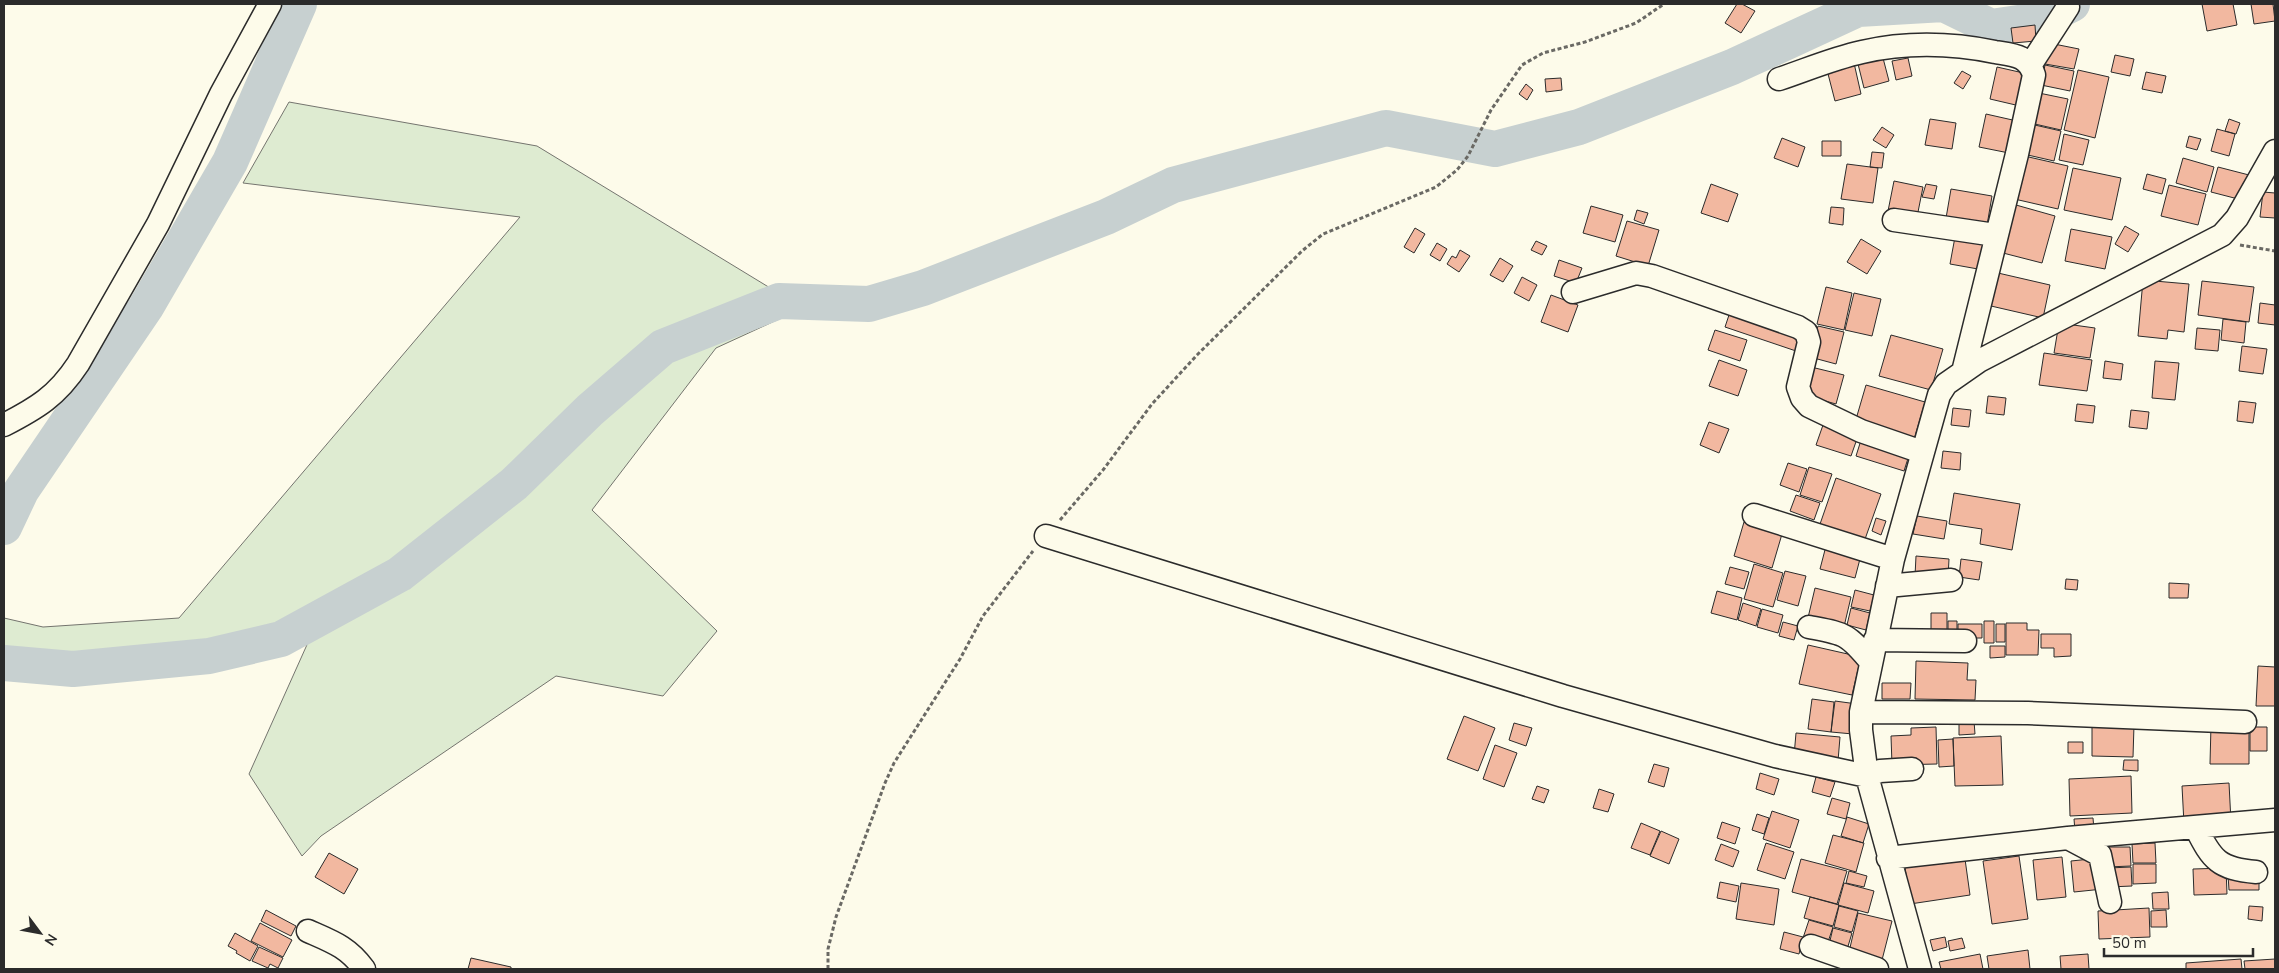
<svg xmlns="http://www.w3.org/2000/svg" width="2279" height="973" font-family="'Nunito Sans',sans-serif">
<style>
.green{fill:#deebd1;stroke:#74746e}
.lines{fill:none;stroke-linecap:round;stroke-linejoin:round}
.river{stroke:#c7d0d0;stroke-width:36}
.building{fill:#f2b8a0;stroke:#2b2b2b}
.minor-casing{stroke:#2b2b2b;stroke-width:25}
.path{stroke:#6a6964;stroke-width:3;stroke-dasharray:4 2.5;stroke-linecap:butt}
.minor{stroke:#fdfbea;stroke-width:22}
</style>
<rect width="100%" height="100%" fill="#fdfbea"/>
<!-- green -->
<path class="green" d="M289 102 537 146 803 308 716 348 592 510 717 631 663 696 556 676 321 836 302 856 249 774 310 638 4 670V618L43 627 179 618 520 217 243 183Z"/>
<g class="lines">
<!-- river -->
<path class="river" d="M4 527 21 491 146 307 230 162 299 4
M4 663 73 669 209 656 281 639 400 574 514 484 590 410 663 347 779 301 869 304 923 288 1106 217 1173 185 1386 128 1495 149 1579 127 1732 67 1858 9 1944 4 1991 27 2039 20 2072 4"/>
</g>
<!-- building -->
<path class="building" d="M1737 4H1742L1755 11 1741 33 1725 23Z
M2202 4H2233L2237 25 2207 31Z
M2251 4H2273L2275 21 2254 24Z
M2035 25 2036 41 2013 43 2011 28Z
M2049 43 2079 49 2074 69 2045 64Z
M2115 55 2134 59 2130 76 2111 72Z
M1883 58 1889 81 1864 88 1858 64Z
M1908 58 1912 76 1896 80 1892 61Z
M1854 63 1861 94 1835 101 1827 70Z
M2045 65 2074 71 2070 91 2041 85Z
M1997 67 2028 74 2020 106 1990 99Z
M2078 70 2109 77 2095 138 2064 130Z
M1962 71 1971 76 1963 89 1954 83Z
M2146 72 2166 76 2162 93 2142 89Z
M1561 78 1562 90 1546 92 1545 79Z
M1526 84 1533 90 1527 100 1519 94Z
M2034 92 2068 99 2061 130 2026 122Z
M1986 114 2017 121 2009 153 1979 147Z
M1930 119 1956 123 1952 149 1925 145Z
M2229 119 2240 123 2236 134 2225 131Z
M2026 123 2061 131 2054 161 2019 153Z
M1882 127 1894 135 1886 148 1873 140Z
M2217 129 2235 134 2229 156 2211 151Z
M2064 134 2089 140 2083 165 2059 160Z
M2189 136 2201 139 2197 150 2186 147Z
M1782 138 1805 147 1798 167 1774 158Z
M1822 141H1841V156H1822Z
M1872 152 1884 153 1882 168 1870 167Z
M2020 155 2068 166 2058 209 2010 198Z
M2183 158 2214 167 2207 192 2176 183Z
M1847 164 1878 168 1873 203 1841 199Z
M2218 167 2249 175 2242 200 2211 192Z
M2073 168 2121 178 2112 220 2064 210Z
M2147 174 2166 179 2162 194 2143 189Z
M1894 181 1923 187 1916 222 1887 216Z
M1711 184 1738 194 1728 222 1701 213Z
M1926 184 1937 186 1934 199 1922 197Z
M2169 185 2206 194 2198 225 2161 216Z
M1951 189 1992 196 1986 231 1945 224Z
M2263 192 2275 193V218L2260 217Z
M2016 205 2055 216 2042 263 2003 253Z
M1591 206 1623 215 1615 242 1583 233Z
M1831 207 1844 208 1843 225 1829 223Z
M1637 210 1648 213 1644 224 1634 220Z
M1627 221 1659 230 1648 266 1616 256Z
M2125 226 2139 234 2128 252 2115 244Z
M1415 228 1425 234 1414 253 1404 247Z
M2071 229 2112 237 2105 269 2065 261Z
M1955 237 1984 243 1978 269 1950 264Z
M1861 239 1881 251 1867 274 1847 262Z
M1536 241 1547 246 1542 255 1531 250Z
M1437 243 1447 249 1440 261 1430 255Z
M1460 250 1470 256 1459 272 1447 264 1452 256 1456 258Z
M1500 258 1513 266 1503 282 1490 275Z
M1559 260 1582 268 1576 283 1554 276Z
M1998 273 2050 285 2043 318 1991 306Z
M1522 277 1537 285 1529 301 1514 293Z
M2143 280 2189 284 2184 332 2168 330 2167 339 2138 336Z
M2202 281 2254 287 2249 322 2198 315Z
M1826 287 1852 293 1844 330 1817 324Z
M1854 293 1881 299 1872 336 1845 330Z
M1551 295 1578 305 1568 332 1541 322Z
M2260 303 2275 305V325L2258 323Z
M1730 312 1801 336 1796 351 1725 327Z
M2223 319 2246 322 2244 343 2221 340Z
M2059 323 2095 328 2090 358 2054 353Z
M1818 326 1844 332 1836 364 1810 357Z
M2197 328 2220 330 2218 351 2195 349Z
M1715 330 1747 340 1740 361 1708 350Z
M1891 335 1943 349 1931 390 1879 376Z
M2242 346 2267 349 2263 374 2239 371Z
M2044 353 2092 360 2087 391 2039 385Z
M1719 360 1747 370 1738 396 1709 386Z
M2105 361 2123 364 2121 380 2103 378Z
M2155 361 2179 363 2175 400 2152 398Z
M1811 367 1844 375 1836 404 1804 395Z
M1866 385 1925 402 1913 443 1854 426Z
M1988 396 2006 398 2004 415 1986 413Z
M2239 401 2256 403 2253 423 2237 421Z
M2077 404 2095 406 2093 423 2075 421Z
M1953 408 1971 410 1969 427 1951 425Z
M2131 410 2149 412 2147 429 2129 427Z
M1709 422 1729 429 1719 453 1700 445Z
M1823 425 1858 436 1851 456 1816 445Z
M1862 437 1910 452 1904 471 1856 456Z
M1943 451 1961 453 1960 470 1941 468Z
M1788 463 1807 469 1799 492 1780 485Z
M1809 467 1832 474 1822 502 1800 495Z
M1836 478 1881 494 1864 542 1819 527Z
M1954 493 2020 504 2012 550 1980 544 1982 529 1949 524Z
M1796 495 1820 503 1814 520 1790 511Z
M1917 516 1947 521 1944 539 1913 534Z
M1876 518 1886 521 1881 535 1872 531Z
M1744 522 1782 534 1772 568 1734 556Z
M1826 546 1861 555 1855 578 1820 569Z
M1916 556 1949 559 1948 578 1915 576Z
M1961 559 1982 562 1979 580 1959 577Z
M1754 564 1783 573 1773 607 1744 599Z
M1730 567 1749 572 1744 589 1725 584Z
M1785 571 1806 576 1798 606 1777 600Z
M2066 579 2078 580 2077 590 2065 589Z
M2169 583 2189 584 2188 598H2169Z
M1815 588 1851 597 1843 631 1807 622Z
M1855 590 1874 595 1870 611 1851 607Z
M1717 591 1742 598 1737 620 1711 613Z
M1743 603 1761 609 1756 626 1738 620Z
M1851 608 1870 613 1866 630 1847 625Z
M1762 609 1783 615 1778 633 1757 627Z
M1931 613H1947V634L1931 633Z
M1948 621H1957V634H1948Z
M1984 621H1994V643H1984Z
M1783 622 1798 626 1794 640 1779 636Z
M2006 623H2027V630H2039L2038 655H2006Z
M1958 624H1982V638H1958Z
M1996 624H2005V642H1996Z
M2041 634H2071V656L2054 657V648H2041Z
M1808 645 1861 657 1852 695 1799 684Z
M1990 646H2005V657L1990 658Z
M1916 661 1968 663 1967 680H1976L1975 700 1915 699Z
M2258 666 2275 667V706H2256Z
M1882 683H1911L1910 699H1882Z
M1812 699 1834 702 1831 732 1808 729Z
M1835 701 1857 704 1853 734 1831 732Z
M1464 716 1495 728 1478 771 1447 759Z
M1974 721 1975 734 1959 735V722Z
M1514 723 1532 728 1526 746 1509 740Z
M2092 725H2134L2133 757 2092 756Z
M2211 725 2249 726V764H2210Z
M1936 727 1937 764 1892 765 1891 736 1911 735V728Z
M2250 727H2267V751H2250Z
M1796 733 1840 737 1838 761 1794 756Z
M2001 736 2003 785 1955 786 1953 738Z
M1953 739 1954 766 1939 767 1938 740Z
M2068 742H2083V753H2068Z
M1495 745 1517 753 1504 787 1483 779Z
M2124 760H2138V771L2123 770Z
M1654 764 1669 768 1664 787 1648 782Z
M1760 773 1779 779 1774 795 1756 789Z
M2131 776 2132 813 2070 816 2069 779Z
M1816 777 1835 782 1830 797 1812 792Z
M2229 783 2231 822 2184 824 2182 786Z
M1537 786 1549 790 1544 803 1532 799Z
M1599 789 1614 794 1608 812 1593 808Z
M1832 798 1850 803 1846 819 1827 814Z
M1772 811 1799 820 1790 848 1763 839Z
M1757 814 1769 818 1764 834 1752 830Z
M1847 817 1869 824 1863 843 1841 836Z
M2093 818 2094 830 2075 831 2074 819Z
M1722 822 1740 828 1735 844 1717 838Z
M1641 823 1660 831 1650 855 1631 848Z
M1661 831 1679 839 1669 864 1650 856Z
M1833 835 1864 843 1856 872 1825 863Z
M1766 843 1794 852 1785 879 1757 870Z
M2155 843 2156 863H2133L2132 844Z
M1721 844 1739 851 1733 867 1715 860Z
M2107 847H2130L2131 866 2107 867Z
M329 853 358 869 344 894 315 877Z
M2019 856 2028 919 1992 924 1983 861Z
M2062 857 2066 897 2037 900 2033 860Z
M2100 858 2103 889 2074 892 2071 861Z
M1801 859 1847 871 1837 904 1792 892Z
M1965 859 1970 895 1910 904 1905 867Z
M2133 864H2156V883L2133 884Z
M2131 867 2132 886 2109 887 2108 868Z
M2226 868 2227 894 2194 895 2193 869Z
M1849 871 1867 876 1864 887 1846 883Z
M2259 874V890H2229L2228 875Z
M1720 882 1739 886 1736 902 1717 898Z
M1741 883 1779 889 1774 925 1736 919Z
M1844 883 1874 891 1868 913 1838 905Z
M2168 892 2169 909H2153L2152 893Z
M1810 897 1839 905 1833 926 1804 918Z
M1839 906 1858 911 1852 932 1834 927Z
M2249 906 2263 907 2262 921 2248 919Z
M2149 908 2150 937 2099 939 2098 911Z
M266 910 296 926 291 936 261 921Z
M2166 910 2167 927H2151V911Z
M1858 913 1892 921 1882 960 1849 952Z
M1809 920 1833 927 1827 945 1803 938Z
M260 923 292 940 283 957 251 941Z
M1833 928 1852 933 1846 953 1828 949Z
M1784 932 1803 937 1799 954 1780 949Z
M235 933 258 946 250 961 236 953 237 951 228 946Z
M1945 937 1947 947 1933 951 1930 940Z
M1962 938 1965 948 1950 951 1948 941Z
M259 947 283 958 278 968 270 964 268 968 252 961Z
M2028 950 2030 969H1989L1987 956Z
M1980 954 1983 969H1941L1939 962Z
M2088 954 2089 969H2061L2060 956Z
M471 958 511 967V969H468Z
M2241 959 2242 969H2186V963Z
M2275 959V969H2245L2244 961Z"/>
<g class="lines">
<!-- minor casing -->
<g class="minor-casing">
<path id="minor" d="M2031 64 2068 7
M1779 79C1806 70 1834 58 1862 52 1906 42 1951 43 1995 52 2013 55 2028 55 2034 75L2017 154 1963 372
M1894 220 1995 235
M1573 292 1636 273 1652 276 1798 327 1806 332 1809 342 1798 387 1802 398 1809 406 1861 431 1922 452
M4 425C37 408 57 396 78 364L158 224 221 94 270 4
M1754 515 1893 559
M1046 536 1563 696 1775 756 1867 776 1880 771 1912 769
M1887 586 1951 580
M1809 627C1845 634 1847 633 1871 662
M1875 640 1965 641
M1861 712 2028 713 2245 722
M2196 828C2212 860 2219 869 2256 872
M2068 838 2100 855 2110 902
M1888 858 2068 838 2275 820
M308 931C333 942 348 947 364 969
M1811 946 1877 969
M1920 969 1867 776 1861 730V712L1893 559 1939 395 1946 384 1979 361 2222 235 2237 218 2275 151"/>
</g>
<!-- path -->
<path class="path" d="M2240 245 2275 251
M1060 520 1103 470 1152 404 1197 355 1302 251 1323 234 1436 187 1457 170 1468 156 1491 110 1522 65 1543 53 1585 42 1636 23 1664 4
M828 969V949L836 917 885 783 894 763 960 659 983 616 1033 551"/>
<!-- minor -->
<use href="#minor" class="minor"/>
</g>
<!-- border -->
<rect width="2279" height="973" fill="none" stroke="#2b2b2b" stroke-width="10"/>
<!-- north arrow -->
<g transform="translate(40 933) rotate(122)" stroke="#fdfbea" stroke-width="4" paint-order="stroke">
<path d="M0-4L9 19L0 12L-9 19Z" fill="#2b2b2b"/>
<text y="-8" font-size="14" font-weight="bold" text-anchor="middle" fill="#2b2b2b">N</text>
</g>
<!-- scale -->
<path d="M2104 948v8h149v-8" fill="none" stroke="#2b2b2b" stroke-width="2.5"/>
<text x="2112" y="948" font-size="15" fill="#2b2b2b" stroke="#fdfbea" stroke-width="4" paint-order="stroke">50 m</text>
</svg>
